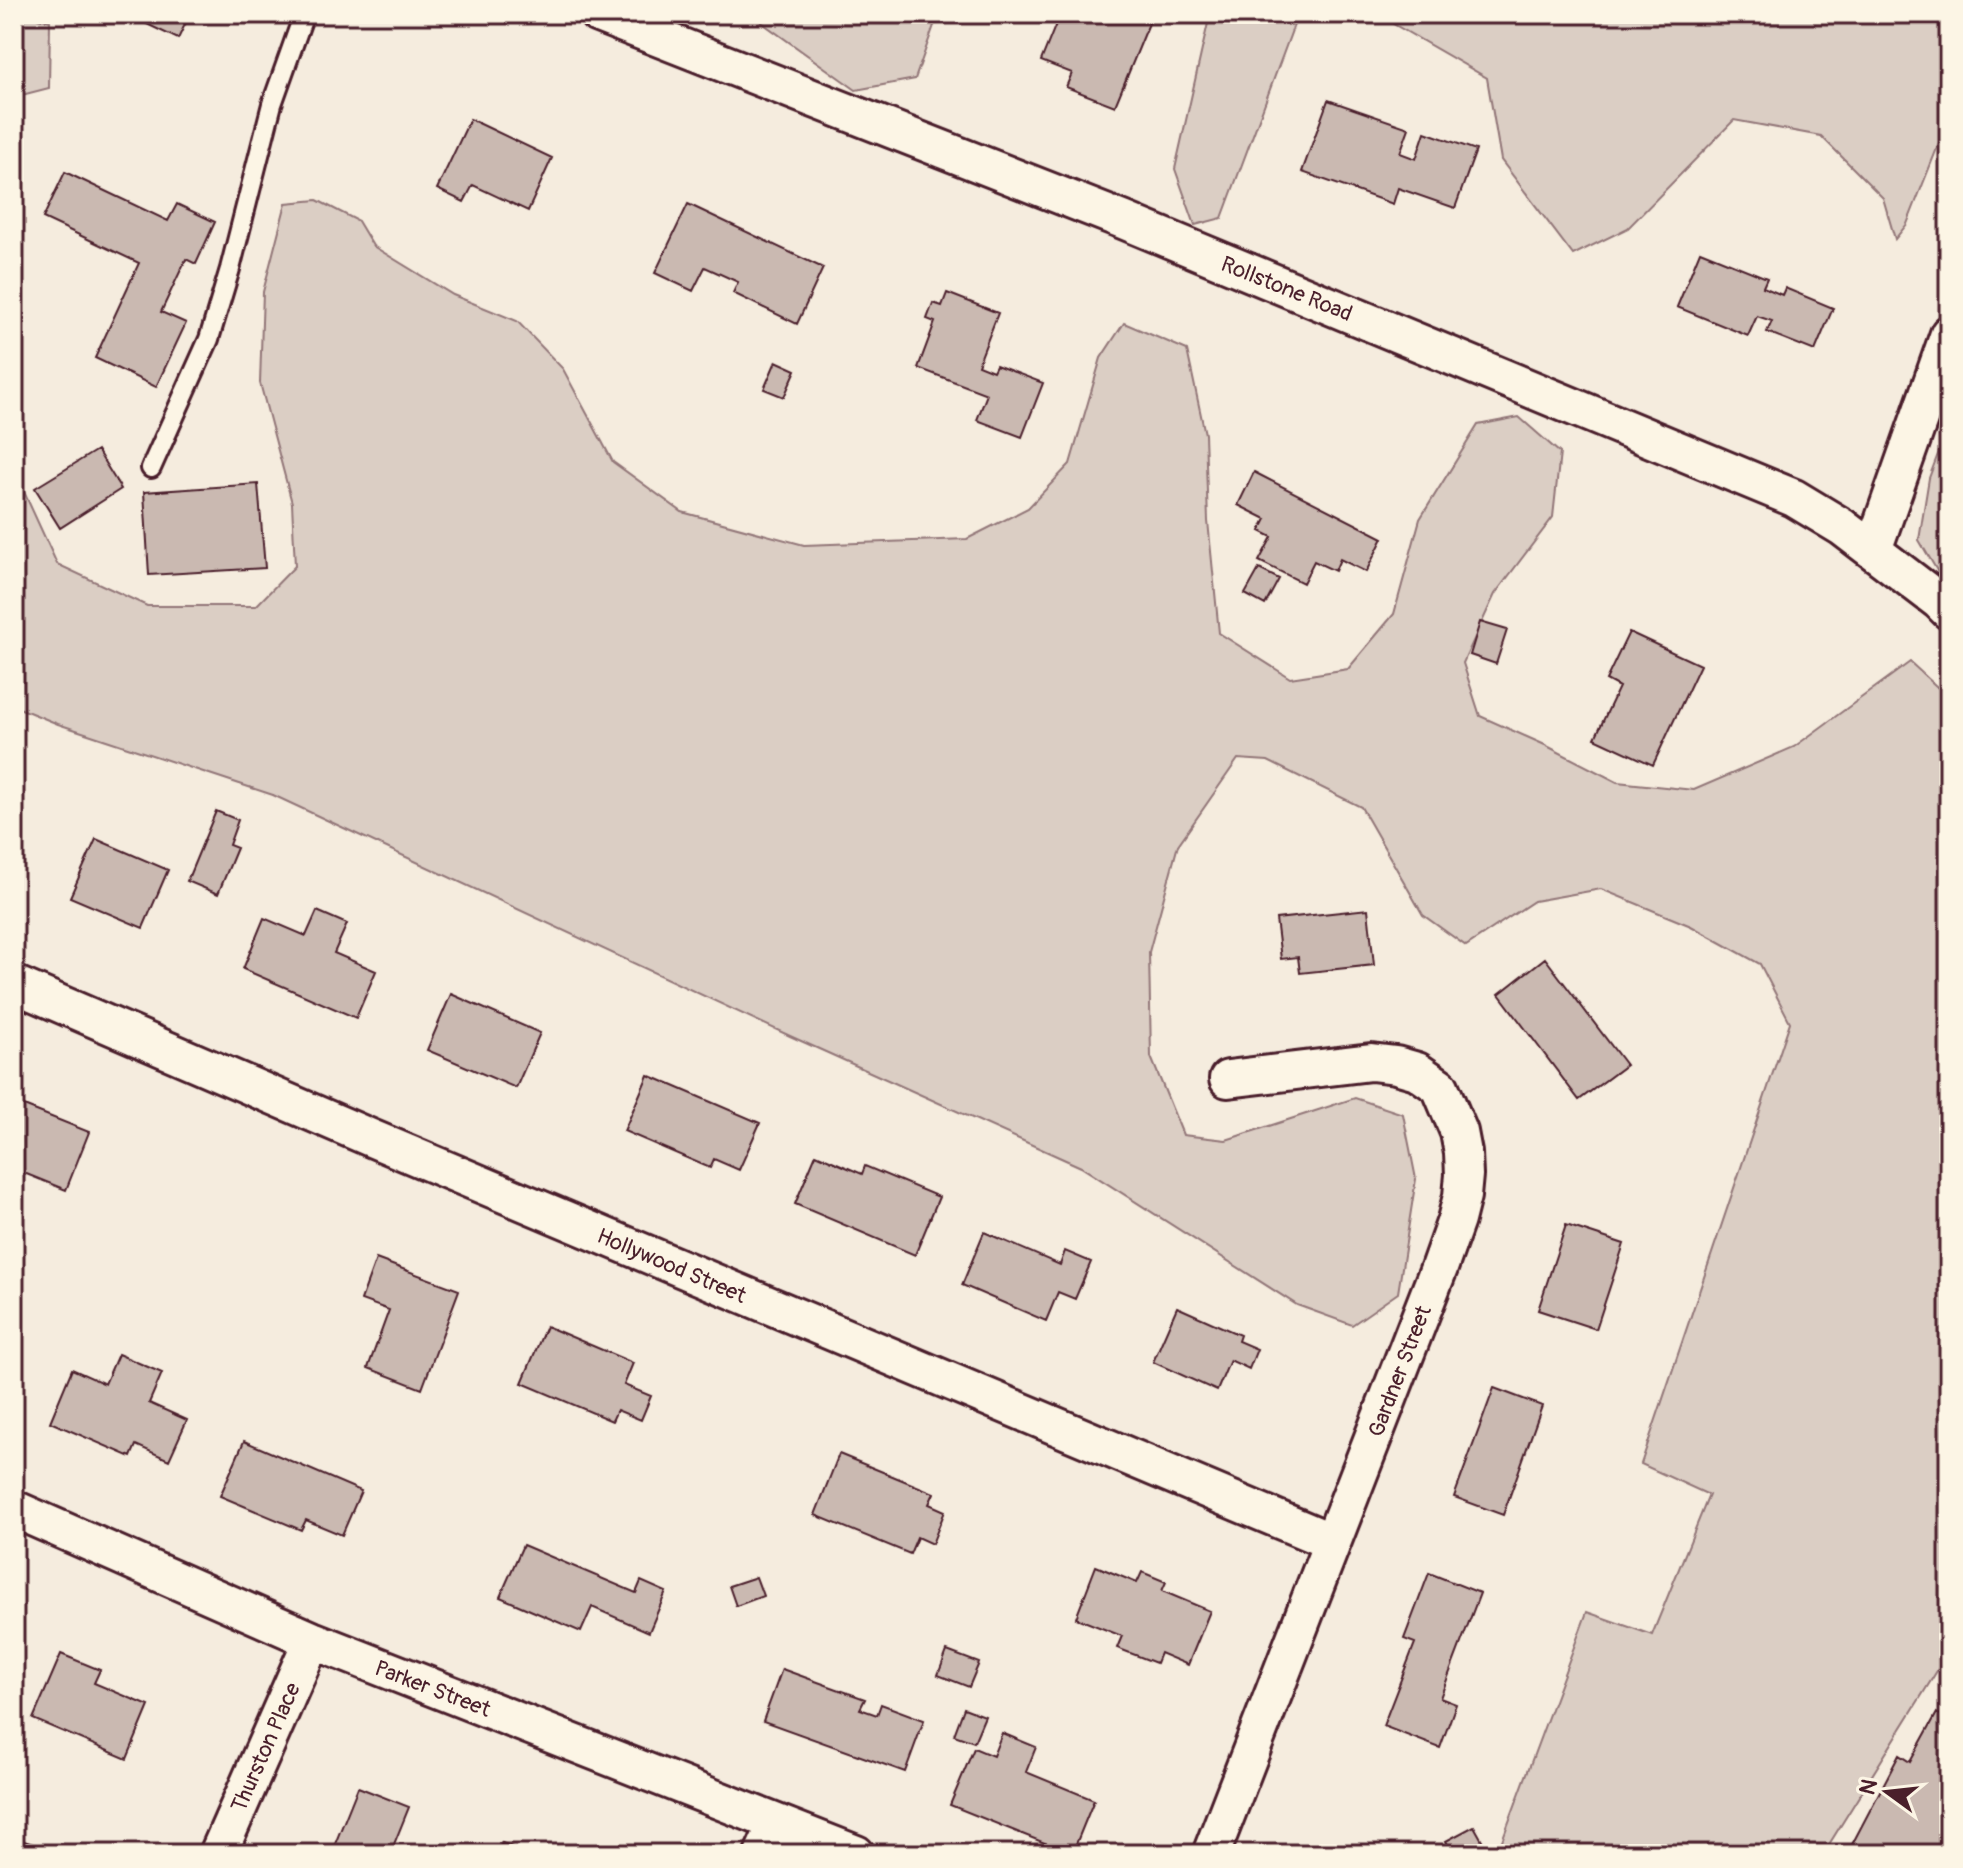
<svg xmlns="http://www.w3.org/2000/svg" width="1963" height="1868" font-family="Pangolin,sans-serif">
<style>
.green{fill:#dbcec4;stroke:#927678;stroke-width:2}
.building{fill:#cab9b1;stroke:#4a1f2b;stroke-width:2}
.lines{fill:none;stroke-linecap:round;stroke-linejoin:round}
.service-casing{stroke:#4a1f2b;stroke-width:24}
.minor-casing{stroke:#4a1f2b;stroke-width:42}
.service{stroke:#fcf5e5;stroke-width:18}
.minor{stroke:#fcf5e5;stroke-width:36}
.labels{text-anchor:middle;stroke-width:8;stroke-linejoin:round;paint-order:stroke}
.street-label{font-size:22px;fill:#4a1f2b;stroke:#fcf5e5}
</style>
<rect width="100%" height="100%" fill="#f5ecde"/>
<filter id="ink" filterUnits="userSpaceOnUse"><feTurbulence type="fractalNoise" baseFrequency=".0125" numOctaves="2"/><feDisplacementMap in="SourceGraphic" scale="16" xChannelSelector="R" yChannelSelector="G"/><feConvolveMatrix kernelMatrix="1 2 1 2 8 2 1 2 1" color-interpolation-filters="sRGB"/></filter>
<g filter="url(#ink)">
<!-- green -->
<path class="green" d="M14 14H22L50 21 49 88 14 97Z
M750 14H938L915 79 856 90Z
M1210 14H1298L1222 218 1195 225 1175 169Z
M1376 14H1949V118L1907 224 1895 239 1883 198 1821 136 1734 120 1628 228 1573 255 1501 160 1487 78Z
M317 200 358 221 373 246 453 295 517 321 563 369 613 462 682 512 804 545 967 539 1028 508 1070 464 1101 358 1124 323 1187 350 1205 434 1208 521 1219 633 1290 678 1348 669 1394 614 1420 519 1478 425 1519 417 1560 453 1553 517 1495 594 1463 663 1480 716 1545 745 1617 782 1694 790 1794 747 1910 662 1949 698V1454L1946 1471 1949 1485V1648L1945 1658 1823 1854H1497L1587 1612 1652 1635 1709 1495 1641 1464 1790 1022 1760 964 1691 926 1601 889 1534 901 1466 946 1423 915 1361 807 1268 761 1238 759 1178 845 1149 952 1151 1057 1183 1135 1226 1140 1355 1098 1403 1114 1416 1179 1398 1293 1352 1325 1297 1305 1081 1167 790 1036 273 795 58 724 14 706V470L57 564 147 606H256L295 566 292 503 260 383 263 292 286 203Z
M1949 425V579L1939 574 1919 540 1929 478Z"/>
<!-- building -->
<path class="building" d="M126 14H190L178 39Z
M1060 14H1147L1152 16 1115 106 1066 87 1072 73 1041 61Z
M1328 100 1409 128 1400 153 1416 159 1425 132 1476 150 1455 208 1398 188 1393 204 1302 172Z
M470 119 552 158 528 211 473 185 464 202 437 189Z
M65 172 168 221 177 204 215 222 196 264 186 259 161 312 186 323 156 387 95 358 139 263 43 218Z
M688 204 823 268 797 324 733 293 738 282 705 267 693 291 655 273Z
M1700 251 1767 278 1763 287 1782 295 1785 288 1833 308 1815 351 1767 332 1772 321 1757 316 1748 336 1677 307Z
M947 293 998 313 978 365 993 371 996 365 1043 383 1022 437 977 420 987 394 918 368 935 322 927 319 933 303 942 306Z
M776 361 796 370 784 397 764 389Z
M97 450 121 489 60 528 35 488Z
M1254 472 1383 538 1366 572 1340 559 1335 571 1314 561 1303 583 1259 561 1272 537 1260 531 1266 519 1238 505Z
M258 484 265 568 149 575 144 492Z
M1259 569 1279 579 1265 605 1245 594Z
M1480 622 1507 630 1496 664 1470 655Z
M1629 632 1700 665 1653 765 1595 738 1619 687 1606 680Z
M216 811 238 820 229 845 237 848 218 894 187 881Z
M96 839 168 870 143 928 70 897Z
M1368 909 1374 965 1300 973 1298 957 1281 959 1276 919Z
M317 911 347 924 334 953 376 971 356 1018 243 969 264 918 306 936Z
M1545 958 1626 1065 1579 1100 1499 994Z
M451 994 540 1033 516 1088 427 1050Z
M648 1075 760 1123 739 1170 714 1159 710 1168 624 1131Z
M14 1102 89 1132 66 1190 14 1169Z
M816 1154 862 1174 865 1166 939 1197 915 1255 795 1204Z
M1566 1225 1624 1244 1596 1329 1538 1310Z
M984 1232 1060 1265 1065 1251 1091 1262 1075 1299 1058 1292 1046 1321 962 1285Z
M376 1259 459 1290 422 1389 368 1368 389 1310 361 1300Z
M1177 1307 1240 1335 1238 1341 1257 1349 1249 1369 1230 1360 1217 1391 1153 1362Z
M546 1326 633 1363 624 1385 651 1396 641 1420 617 1410 612 1421 522 1383Z
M118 1354 162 1373 149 1403 187 1420 169 1460 136 1445 131 1457 50 1422 72 1369 105 1384Z
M1494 1388 1542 1406 1503 1515 1454 1497Z
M244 1441 361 1491 342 1535 306 1520 301 1530 220 1496Z
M839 1454 934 1493 929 1504 945 1511 932 1544 917 1537 910 1554 815 1515Z
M523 1545 636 1593 641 1581 666 1592 649 1632 592 1607 581 1632 500 1597Z
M1096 1566 1137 1583 1142 1572 1166 1582 1162 1591 1210 1611 1188 1665 1160 1653 1156 1663 1117 1648 1122 1636 1076 1618Z
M1429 1573 1480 1593 1440 1698 1456 1704 1440 1748 1383 1726 1415 1643 1404 1639Z
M756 1577 763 1596 736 1606 729 1586Z
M947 1651 979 1663 969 1687 938 1675Z
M61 1654 100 1670 94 1683 149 1706 127 1759 33 1719Z
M782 1669 865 1699 860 1709 877 1715 881 1704 924 1720 905 1772 763 1721Z
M964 1708 985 1716 974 1742 954 1735Z
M1937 1713 1949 1720V1854H1847L1899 1755 1910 1762Z
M1002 1733 1036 1747 1026 1772 1094 1800 1072 1854 950 1805 974 1748 993 1756Z
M358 1787 409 1807 390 1854H331Z
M1474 1826 1483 1842 1460 1854H1453L1446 1841Z
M18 1839 63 1854H14Z
M502 1843 530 1854H497Z"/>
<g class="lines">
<!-- service casing -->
<g class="service-casing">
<path id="service" d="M151 468 209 339 230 269 272 104 304 14"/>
</g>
<!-- minor casing -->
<g class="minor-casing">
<path id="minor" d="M598 14 1123 220 1794 498 1842 527 1939 601 1949 611
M1873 550 1949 334
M14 984 371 1138 1332 1542
M14 1509 312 1640 856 1854
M218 1854 312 1640
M763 1854 777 1823
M1211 1854 1439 1268 1456 1220 1462 1196 1464 1175 1463 1153 1459 1132 1440 1087 1417 1071 1396 1065 1371 1062 1228 1079"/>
</g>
<!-- service -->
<use href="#service" class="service"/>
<!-- minor -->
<use href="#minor" class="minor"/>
</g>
</g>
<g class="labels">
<!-- street labels -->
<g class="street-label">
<text transform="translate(1287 288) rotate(22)" y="8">Rollstone Road</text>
<text transform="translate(672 1265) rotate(23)" y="8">Hollywood Street</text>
<text transform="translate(1399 1371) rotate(-69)" y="8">Gardner Street</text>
<text transform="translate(433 1688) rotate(21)" y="8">Parker Street</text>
<text transform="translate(265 1747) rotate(-66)" y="8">Thurston Place</text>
</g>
</g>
<!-- margin -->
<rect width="1963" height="1868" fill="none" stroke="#fcf5e5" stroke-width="48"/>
<rect x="24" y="24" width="1915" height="1820" fill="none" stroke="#4a1f2b" stroke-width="3" filter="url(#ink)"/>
<!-- north arrow -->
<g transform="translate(1887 1792) rotate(285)" stroke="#fcf5e5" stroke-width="6" paint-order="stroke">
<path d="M0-6L14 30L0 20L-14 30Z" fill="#4a1f2b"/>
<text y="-12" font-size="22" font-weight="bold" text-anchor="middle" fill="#4a1f2b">N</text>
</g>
</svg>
